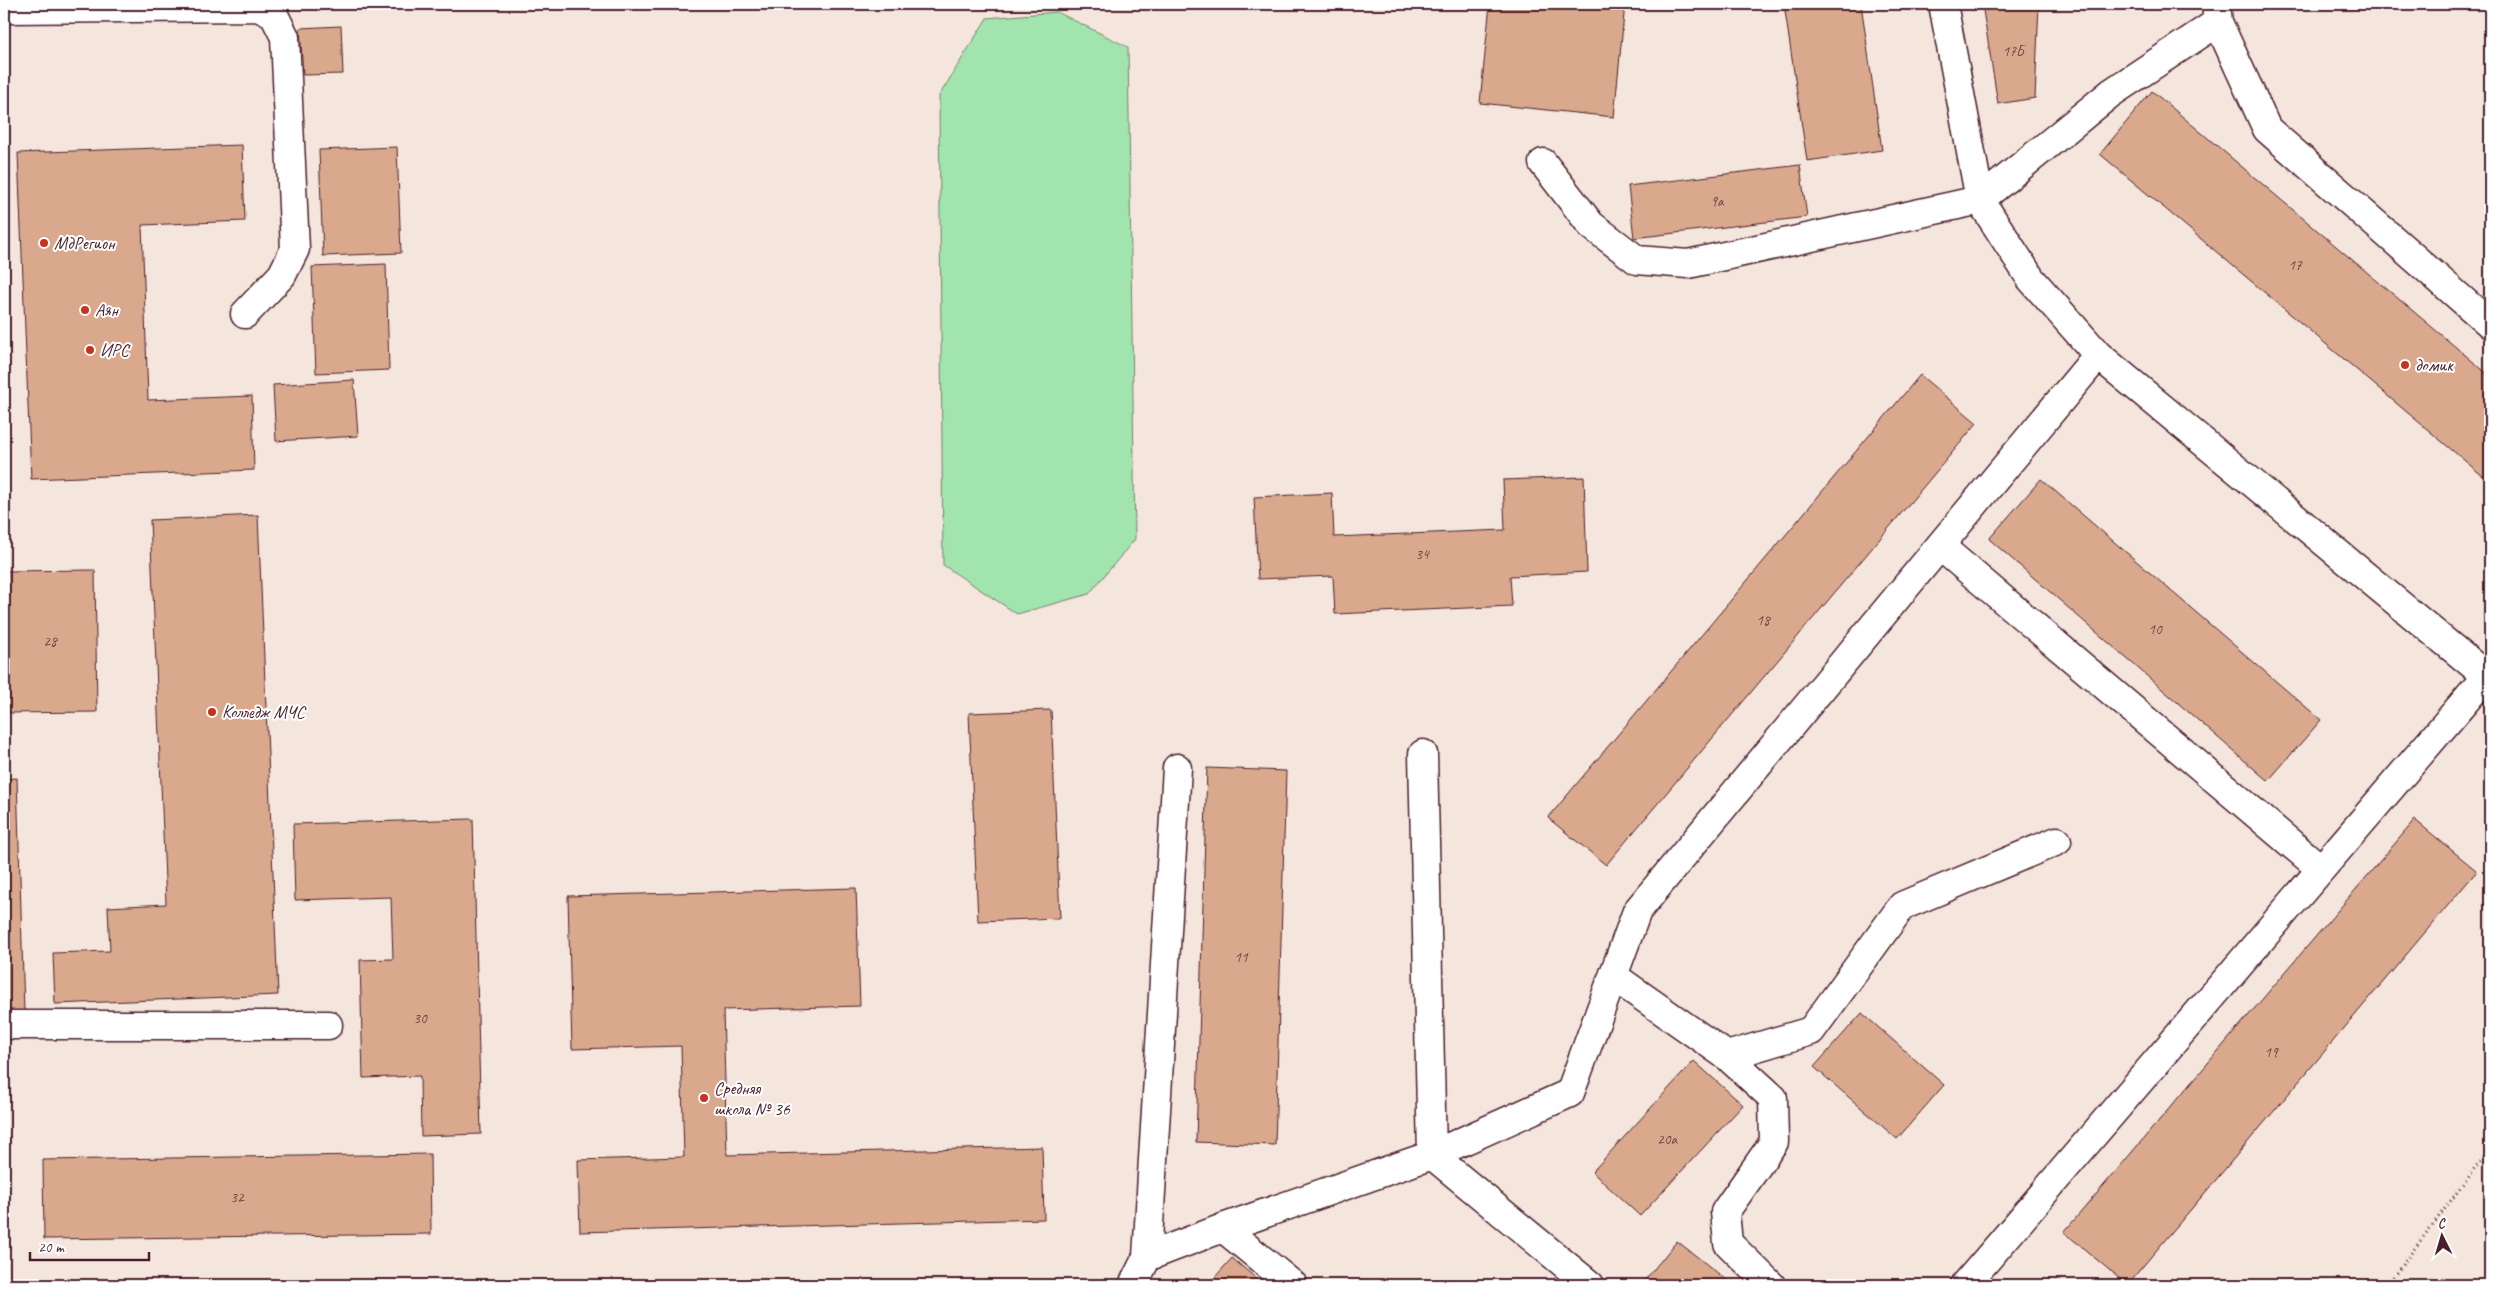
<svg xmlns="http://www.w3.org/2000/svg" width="2494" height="1289" font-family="Caveat,sans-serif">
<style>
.green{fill:#a2e4ad;stroke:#76826c}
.building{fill:#daa98d;stroke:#4a1f2b}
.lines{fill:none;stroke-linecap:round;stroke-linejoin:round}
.minor-casing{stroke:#4a1f2b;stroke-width:31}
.path{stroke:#4a1f2b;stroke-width:3;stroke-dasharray:1 4;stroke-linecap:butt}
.minor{stroke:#fff;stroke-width:28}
.poi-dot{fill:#c8321e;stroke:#fff;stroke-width:2}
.labels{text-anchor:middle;stroke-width:4;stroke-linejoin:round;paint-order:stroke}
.number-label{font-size:15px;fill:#6e4244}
.poi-label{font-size:18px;fill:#4a1f2b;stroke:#fff;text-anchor:start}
</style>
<rect width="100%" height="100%" fill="#f4e5dd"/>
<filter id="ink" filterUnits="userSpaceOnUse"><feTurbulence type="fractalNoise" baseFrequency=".02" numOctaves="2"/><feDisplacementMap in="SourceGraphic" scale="10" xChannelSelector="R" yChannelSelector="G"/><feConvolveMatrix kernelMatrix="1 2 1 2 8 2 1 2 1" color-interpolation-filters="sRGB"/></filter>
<g filter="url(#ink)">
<!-- green -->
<path class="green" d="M1057 12 1128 47 1135 539 1089 594 1017 614 943 565 939 96 987 18Z"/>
<!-- building -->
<path class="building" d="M1490 4H1625L1614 117 1480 103Z
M1784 4H1861L1882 150 1807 161Z
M1982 4H2039L2035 98 1998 104Z
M341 26 343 74 303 75 300 28Z
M2152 91 2490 376V482L2100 154Z
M242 145 245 221 142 225 148 400 252 396 254 470 31 479 18 153Z
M397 147 401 253 323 256 319 150Z
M1800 165 1807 217 1634 238 1628 186Z
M386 264 389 370 316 373 312 267Z
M1920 375 1977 423 1606 865 1548 818Z
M354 380 358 436 276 441 273 385Z
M1584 477 1587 572 1510 576 1512 606 1335 614 1333 576 1258 579 1254 497 1332 493 1334 537 1505 530 1503 480Z
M2041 479 2321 720 2268 781 1989 539Z
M258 515 278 995 55 1004 53 953 110 951 108 907 166 904 150 520Z
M95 570 97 712 4 713V571Z
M1051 710 1060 918 978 921 969 713Z
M1207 768 1286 771 1275 1145 1196 1142Z
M17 778 24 1011 4 1012V779Z
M473 819 481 1134 421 1136 420 1076 363 1078 360 960 393 959 391 897 295 900 293 824Z
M2415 820 2477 871 2127 1285 2064 1232Z
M856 888 860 1006 723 1010 727 1155 1042 1147 1044 1219 580 1232 578 1160 684 1157 681 1046 572 1049 568 896Z
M1862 1013 1944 1085 1897 1139 1814 1067Z
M1694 1061 1743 1105 1640 1216 1592 1172Z
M430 1154 431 1234 44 1239 43 1160Z
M1677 1241 1733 1285H1641Z
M1232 1258 1264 1285H1208Z"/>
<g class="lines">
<!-- minor casing -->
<g class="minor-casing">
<path id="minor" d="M1943 4 1980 200 2031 279 2098 355 2490 679
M2216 5 2218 22 2267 129 2490 324
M4 9 258 7 274 15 285 37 295 249 282 275 245 314
M1543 163 1591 225 1637 260 1688 264 1980 200 2111 93 2218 22
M1940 546 2321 869
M1423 754 1432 1155 1590 1285
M1613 976 1727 1056 1773 1098 1774 1142 1725 1212 1728 1243 1771 1285
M4 1025H328
M1727 1056 1811 1031 1902 906 2057 841
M1223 1228 1293 1285
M1147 1257 1223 1228 1432 1155 1570 1093 1637 911 2098 355
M1133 1285 1147 1257 1177 768
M1965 1285 2490 672"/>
</g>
<!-- path -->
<path class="path" d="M2387 1285 2490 1149"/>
<!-- minor -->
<use href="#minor" class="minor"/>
</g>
</g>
<!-- markers -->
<g class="poi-dot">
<circle cx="44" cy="243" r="5"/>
<circle cx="85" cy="310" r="5"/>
<circle cx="90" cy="350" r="5"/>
<circle cx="2405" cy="365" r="5"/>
<circle cx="212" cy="712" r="5"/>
<circle cx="704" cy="1098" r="5"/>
</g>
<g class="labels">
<!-- number labels -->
<g class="number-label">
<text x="2013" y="56">17Б</text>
<text x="1717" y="206">9а</text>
<text x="2295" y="270">17</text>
<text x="1422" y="559">34</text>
<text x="1763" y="625">18</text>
<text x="2155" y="634">10</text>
<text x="50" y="646">28</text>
<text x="1241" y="962">11</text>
<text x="420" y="1023">30</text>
<text x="2271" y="1057">19</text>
<text x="1667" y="1144">20а</text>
<text x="237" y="1202">32</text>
</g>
<!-- poi labels -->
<g class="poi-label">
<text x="54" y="249">МдРегион</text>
<text x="95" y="316">Аян</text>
<text x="100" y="356">ИРС</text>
<text x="2415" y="371">домик</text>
<text x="222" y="718">Колледж МЧС</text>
<text x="714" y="1094">Средняя<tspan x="714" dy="21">школа № 36</tspan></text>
</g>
</g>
<!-- margin -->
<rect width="2494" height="1289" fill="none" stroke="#fff" stroke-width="20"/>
<rect x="10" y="10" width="2474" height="1269" fill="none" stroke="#4a1f2b" stroke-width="2" filter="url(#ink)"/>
<!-- north arrow -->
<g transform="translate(2442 1236) rotate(355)" stroke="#ffffff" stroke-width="4" paint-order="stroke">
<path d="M0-4L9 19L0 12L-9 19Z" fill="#4a1f2b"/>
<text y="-8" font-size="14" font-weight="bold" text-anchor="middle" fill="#4a1f2b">С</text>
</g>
<!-- scale -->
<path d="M30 1252v8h119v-8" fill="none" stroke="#4a1f2b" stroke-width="2.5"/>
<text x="38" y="1252" font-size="15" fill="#4a1f2b" stroke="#ffffff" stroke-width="4" paint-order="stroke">20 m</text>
</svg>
